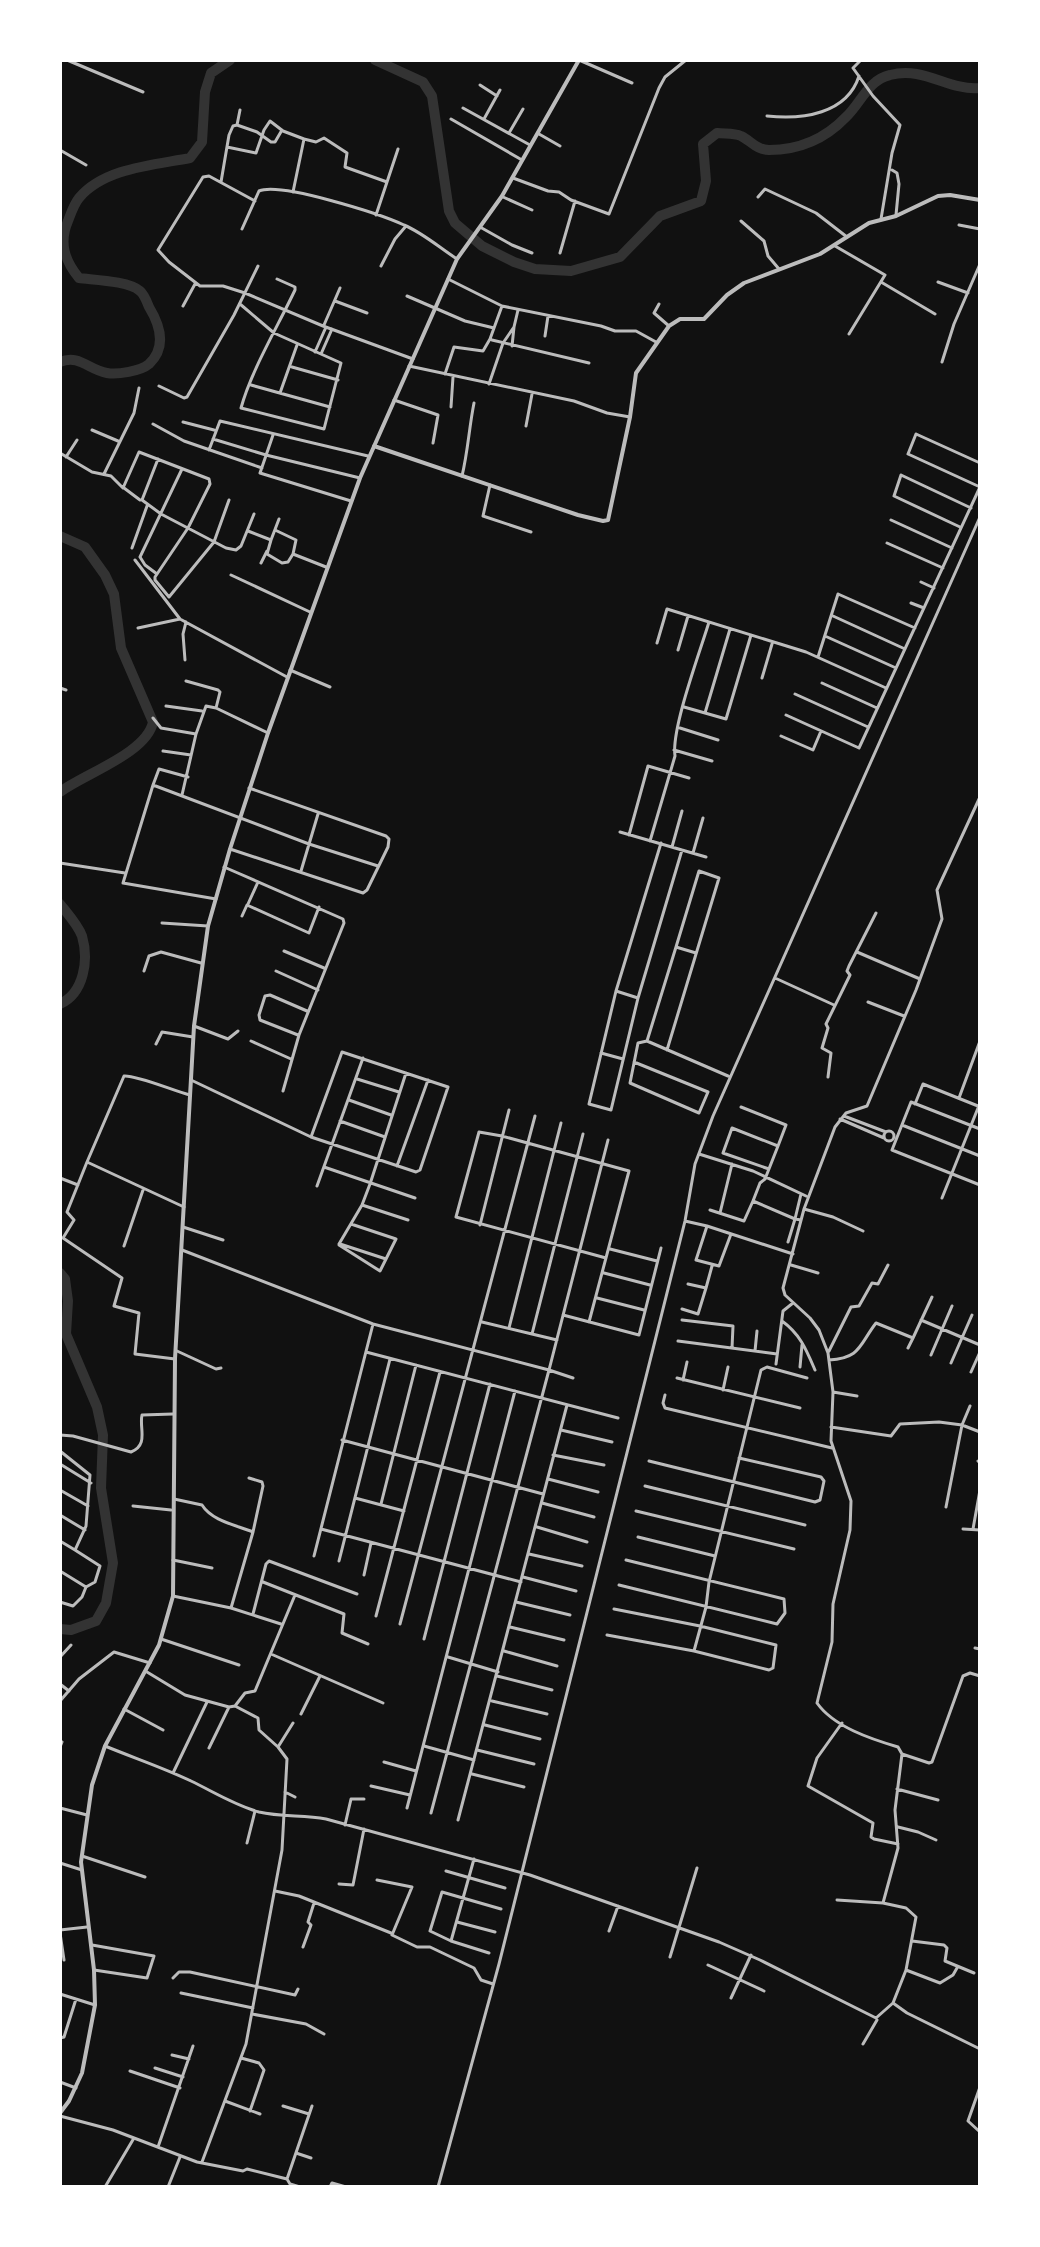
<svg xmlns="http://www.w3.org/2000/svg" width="1040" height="2247" font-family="'Golos Text',sans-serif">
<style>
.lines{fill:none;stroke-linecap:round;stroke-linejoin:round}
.river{stroke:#333;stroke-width:10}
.minor{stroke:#bcbcbc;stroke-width:3}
.tertiary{stroke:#bcbcbc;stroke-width:4}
</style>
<rect width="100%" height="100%" fill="#111"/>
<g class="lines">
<!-- river -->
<path class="river" d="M375 60 423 82 432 96 449 211 455 223 482 246 514 262 535 269 571 271 620 257 660 216 701 201 706 181 703 144 717 133C725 134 734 133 741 136 751 141 757 150 769 150 798 150 825 139 846 117 861 103 868 80 890 75 925 66 948 91 980 88
M60 362C79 354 89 370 107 373 117 375 141 371 149 364 167 347 160 325 149 307 147 302 144 294 140 291 129 281 94 280 79 278 64 260 59 242 68 221 71 213 74 204 79 198 104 168 154 165 190 158L202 142 205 92 211 73 230 60
M60 536 85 547 105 575 114 594 121 648 153 722C147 753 84 774 60 792
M60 904C67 913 78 925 82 936 89 960 84 993 60 1004
M60 1273 65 1279 68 1301 66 1334 97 1407 103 1435 101 1488 113 1563 106 1603 96 1621 71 1630 60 1629"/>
<!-- minor -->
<path class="minor" d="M67 60 143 92
M579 60 632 83
M861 60 853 68 873 96 900 125 892 153 881 219
M480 85 497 96
M463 108 530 145
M767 116C802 120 847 114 859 76
M451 119 522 160
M484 119 500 90
M237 125 257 132 271 142H275L282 130
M509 133 523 109
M539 134 560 146
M227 147 256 153 264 130 270 121 283 131 304 139
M60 150 86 165
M892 170 897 173 899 184 896 215
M513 178 548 191 559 192 571 200 609 214 659 88 665 77 686 60
M221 182 229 135 233 126 237 125 240 110
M387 182 398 149
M293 192 304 139 316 142 324 138 347 153 345 167 387 182 376 215
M503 197 532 210
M758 197 765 189 816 213 847 237
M255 201 209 176 203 177 158 250 169 262 200 286H223L245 293 323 326 413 359
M741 221 764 241 768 256 779 269
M959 225 980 229
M480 227 512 245 532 253
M242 229 259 191C281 182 380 214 404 225 423 233 440 248 457 259
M835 246 885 275 849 334
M560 253 575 201
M381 266 395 239 406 226
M448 279 502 306 601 326 615 331H636L656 342
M881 282 935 314
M938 282 968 293
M407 296 465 321 494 328
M335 301 367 313
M240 304 274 333 341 363 324 429 241 408C251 371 278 326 295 290V287L277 279
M659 304 654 313 669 326
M183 306 195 284
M324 325 340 288
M545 336 548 316
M492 340 589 363
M512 346 514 327
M315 352 326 327
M321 354 332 329
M942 362 954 324 980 264
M409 366 574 401 607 413 630 417
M292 367 338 380
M445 374 454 347 483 351 490 339 502 306
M489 384 503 343 514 327 518 310
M251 385 330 407
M159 386 184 398 187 397 234 315 258 266
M280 393 297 345
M394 400 438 415 433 443
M451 407 453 377
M183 422 214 430
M153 424 184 441 262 468
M526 426 532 394
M92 430 118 441
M273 435 260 473 351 501
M213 439 266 455 360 478
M209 450 220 421 368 456
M60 453 92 472 111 476 123 488 139 452 209 479 210 484 188 528 155 577V580L169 597 214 542 229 500
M66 457 77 440
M158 459 142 500 161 514 226 548 236 550 241 546 254 514
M104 474 134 413 139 388
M462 476C468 451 469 428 474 403
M490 485 483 516 531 532
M980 487 908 454 916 434 980 463
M124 488 140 500
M891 520 952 548
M960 527 894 496 901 475 971 508
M275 530 296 540 293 554
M248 531 271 540 267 554 282 563 288 562 293 554 326 567
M271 540 279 519
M887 543 943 568
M132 548 147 506
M135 560 180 619 287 677
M261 563 267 551
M157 574 145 565 140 557 182 469
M231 575 310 612
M921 582 934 588
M911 603 924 608
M833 616 905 649
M138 628 180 619
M825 636 896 668
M657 643 667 609 806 652 886 688
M678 650 688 616
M818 657 838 594 915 628
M185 660 183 634 186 622
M290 670 330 687
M762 678 772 644
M186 681 218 690 220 692 216 708
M822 683 877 708
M60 688 66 690
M795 694 868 727
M166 706 202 711
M684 707 726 719 751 635
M705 713 730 629
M786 715 859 748 980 487
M153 718 161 728 196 734
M680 728 718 740
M781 736 813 750 821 731
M674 750 712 761
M163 751 191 755
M153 785 159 769 188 777
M182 795 196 734 206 706 216 708 268 733
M620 832 706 857
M629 835 648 766 689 778
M650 841 675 756C671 729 700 652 709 622
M661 843 616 991 589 1104 611 1110 638 998 682 850
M672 847 682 811
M230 849 363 893 367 890 388 847 389 839 386 836 249 788
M693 853 703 818
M60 863 125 873
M224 867 343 919 344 923 299 1035 283 1091
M301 871 318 814
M216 899 123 883 153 785 309 844 378 866
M248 904 258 882
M242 916 247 905 309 933 319 907
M162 923 208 926
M284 951 324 968
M857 952 920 979
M144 971 149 956 161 952 201 963
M276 971 318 990
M775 978 834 1005
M616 991 638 998
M868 1002 904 1016
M194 1026 228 1039 238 1031
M298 1035 260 1020 259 1015 265 996 270 995 307 1011
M251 1041 291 1059
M647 1041 728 1076
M156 1044 162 1032 193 1037
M667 1050 719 878 699 871 676 947
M601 1053 623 1059
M634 1062 708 1092 699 1113 630 1083 638 1043 647 1041 676 947 696 953
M828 1077 831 1053 822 1048 828 1028 826 1024 850 975 847 971 849 966 876 913
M357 1079 399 1092
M191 1080 311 1137 416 1172 420 1170 448 1087 342 1052 311 1137
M959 1098 980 1041
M349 1100 391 1115
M915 1104 923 1084 978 1106
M741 1107 786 1125 778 1146 732 1128 723 1153 769 1169
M844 1116 886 1132
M840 1119 884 1138
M340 1121 385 1137
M902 1125 980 1156
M980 1129 911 1102 892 1150 980 1185
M884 1136a5 5 0 1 1 10 0a5 5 0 1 1-10 0Z
M778 1146 765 1179 760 1183 753 1201 795 1219 788 1242
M699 1154 753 1171 806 1196
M87 1162 67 1212 74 1220 63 1238 122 1278 114 1306 139 1313 135 1354 175 1359
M397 1166 428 1080
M324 1167 415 1198
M60 1178 78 1185
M317 1186 363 1058
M942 1198 980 1103
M362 1205 408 1220
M184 1207 87 1162 124 1076C137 1075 174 1091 190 1095
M804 1209 833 1217 863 1231
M710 1210 744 1221 753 1201
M720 1213 732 1164
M801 1220 795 1219 801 1194
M685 1221 707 1226
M480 1225 509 1110
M183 1227 223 1240
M731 1234 719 1266 696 1260 707 1226 793 1254
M339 1244 362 1205 370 1184 406 1073
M340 1244 386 1259
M339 1245 380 1271 396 1239 351 1224
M124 1246 143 1190
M610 1249 657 1261
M182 1250 373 1324 549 1370 431 1813
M791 1265 818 1273
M604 1273 650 1285
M688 1284 706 1288 712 1266
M597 1298 644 1310
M682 1309 698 1314 706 1288
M563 1315 639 1335 661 1248
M682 1320 733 1326 732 1348
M921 1320 980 1345
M782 1321C800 1334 806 1349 815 1370
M482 1322 532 1334
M589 1322 629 1171 502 1136 479 1132 456 1217 606 1258
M509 1328 561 1123
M913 1338 932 1297
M557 1340 532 1334 583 1134
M678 1341 777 1354
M177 1351 216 1369 221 1368
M755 1351 757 1331
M829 1351 851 1307 859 1306 872 1283 878 1284 888 1265
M366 1352 618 1418
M931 1355 952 1306
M829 1360C861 1358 859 1345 876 1323L913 1338 908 1348
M951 1363 972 1315
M776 1364 783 1311 793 1303
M800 1367 802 1345
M971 1372 980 1352
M573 1378 549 1370 608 1140
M677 1378 800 1408
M683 1380 687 1362
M723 1390 728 1367
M833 1392 857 1396
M665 1395 663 1403 665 1408 832 1448
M970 1406 962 1425 980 1432
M831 1427 891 1436 900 1424 939 1422 962 1425 946 1507
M561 1430 612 1442
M60 1435 73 1436 131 1452C149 1445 139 1428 142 1415L173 1414
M342 1440 543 1494
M60 1451 90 1475 86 1526 75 1550 60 1541
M553 1455 604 1465
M649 1461 815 1502 820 1500 824 1481 821 1477 739 1458
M978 1461 980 1463
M60 1464 91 1483
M548 1479 598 1492
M645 1486 805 1525
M60 1490 88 1506
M355 1498 404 1511
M174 1499 202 1505C212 1521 236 1525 253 1532
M542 1503 594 1517
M381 1504 416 1365
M133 1506 171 1510
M636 1511 794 1549
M60 1515 85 1530
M537 1527 587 1542
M321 1529 521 1582
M963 1529 980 1530
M973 1529 980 1490
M638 1537 715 1556
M529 1554 582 1566
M314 1556 373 1324
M173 1560 212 1568
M339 1561 390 1359
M60 1571 86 1587 95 1582 100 1566 75 1550
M364 1575 371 1543
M523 1577 576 1591
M263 1582 344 1614 342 1633 368 1644
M619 1585 777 1624 785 1613 784 1599 626 1560
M173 1596 231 1608 281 1624
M60 1602 73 1606 82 1597 86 1587
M516 1602 570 1615
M231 1608 253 1532 263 1486 262 1482 249 1478
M253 1614 266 1564 269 1561 357 1594
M376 1616 440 1372
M400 1624 535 1116
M510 1627 564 1640
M607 1635 694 1651 769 1670 773 1668 776 1645 700 1626 614 1609
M161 1639 239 1665
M424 1639 490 1384
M975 1648 980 1649
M504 1651 557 1666
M694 1651 706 1607 709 1582 761 1370 767 1367 807 1378
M271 1654 383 1703
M60 1657 71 1645
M448 1657 498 1672
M147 1672 185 1695 229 1707 235 1706 258 1718 259 1730 278 1747 287 1759 282 1850 246 2044 202 2162
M497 1676 552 1690
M60 1684 69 1691
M60 1701 79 1679 114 1652 150 1663
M492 1701 547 1714
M235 1706 245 1693 255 1691 295 1595
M124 1709 163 1730
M301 1714 320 1676
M842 1723 817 1758 808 1786 873 1823 871 1837 874 1839 898 1844
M485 1725 540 1739
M105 1746C134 1758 164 1768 191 1781 214 1792 234 1805 259 1812 281 1817 303 1815 326 1819L530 1875 719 1942 760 1960 876 2018 893 2003 907 2013 980 2049
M424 1746 474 1760
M60 1747 62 1742
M278 1747 293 1723
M209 1748 229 1707
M477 1750 534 1764
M902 1754 929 1763 932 1762 963 1676 970 1673 980 1676
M384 1762 416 1771
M173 1773 207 1702
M472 1774 524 1787
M371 1786 410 1795
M897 1789 938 1800
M285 1792 295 1797
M60 1808 87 1815
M407 1808 515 1391
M458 1820 567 1405
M345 1825 351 1799H364
M898 1827 918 1832 936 1840
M247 1843 255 1811
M82 1856 145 1877
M474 1859 451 1941 489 1953
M60 1863 82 1870
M446 1871 505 1888
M377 1880 412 1887 392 1935 417 1947H430L474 1968 481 1980 493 1984
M339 1884 353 1885 364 1829
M275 1891 299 1896 391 1933
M837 1900 883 1903
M457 1922 495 1932
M60 1930 87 1927
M609 1931 618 1906
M60 1933 64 1960
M451 1941 430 1931 442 1892 501 1909
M912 1941 944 1945 947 1948 945 1961 974 1973
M92 1945 154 1956 147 1978 94 1970
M303 1947 311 1925 308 1922 314 1903
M670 1957 697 1868
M708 1965 764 1991
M906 1970 940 1983 953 1975 957 1968
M173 1978 179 1972H190L295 1995 298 1989
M181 1993 253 2008
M60 1994 95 2005
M731 1998 751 1955
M893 2003 906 1970 916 1917 906 1908 883 1903 898 1848 895 1810 902 1754 898 1747C871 1739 834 1727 817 1703L832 1642 833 1604 850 1530 851 1501 831 1441 833 1392 828 1353 819 1330 810 1318 785 1295 783 1288 804 1209 835 1127 846 1113 867 1106 916 990 942 919 937 890 980 797
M252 2014 306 2024 324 2034
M60 2038 64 2037 76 1999
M863 2044 877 2020
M172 2055 189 2059
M241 2058 259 2063 264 2070 250 2111
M155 2068 183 2077
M130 2071 180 2088
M60 2082 76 2088
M980 2087 968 2121 980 2132
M225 2101 260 2114
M283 2106 309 2114
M60 2116 113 2130 197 2162 243 2171 247 2169 287 2179 290 2184 300 2187
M158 2147 193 2046
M296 2153 311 2158
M287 2179 312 2106
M105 2187 134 2138
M168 2187 180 2157
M330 2187 332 2183 346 2187
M438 2187 499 1964 685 1221 695 1164 713 1116 980 517"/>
<!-- tertiary -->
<path class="tertiary" d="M374 446 578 515 603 521 608 520 630 417 636 373 669 326 680 319H704L727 295 744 283 820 254 869 223 896 216 938 196 950 195 980 200
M60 2113 69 2101 82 2073 95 2005 94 1970 81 1862 92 1785 105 1746 159 1645 173 1596 175 1359 194 1026 208 926 230 849 268 733 360 478 457 259 502 196 579 60"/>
</g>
<!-- border -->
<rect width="1040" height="2247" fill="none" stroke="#ffffff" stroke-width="124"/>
</svg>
